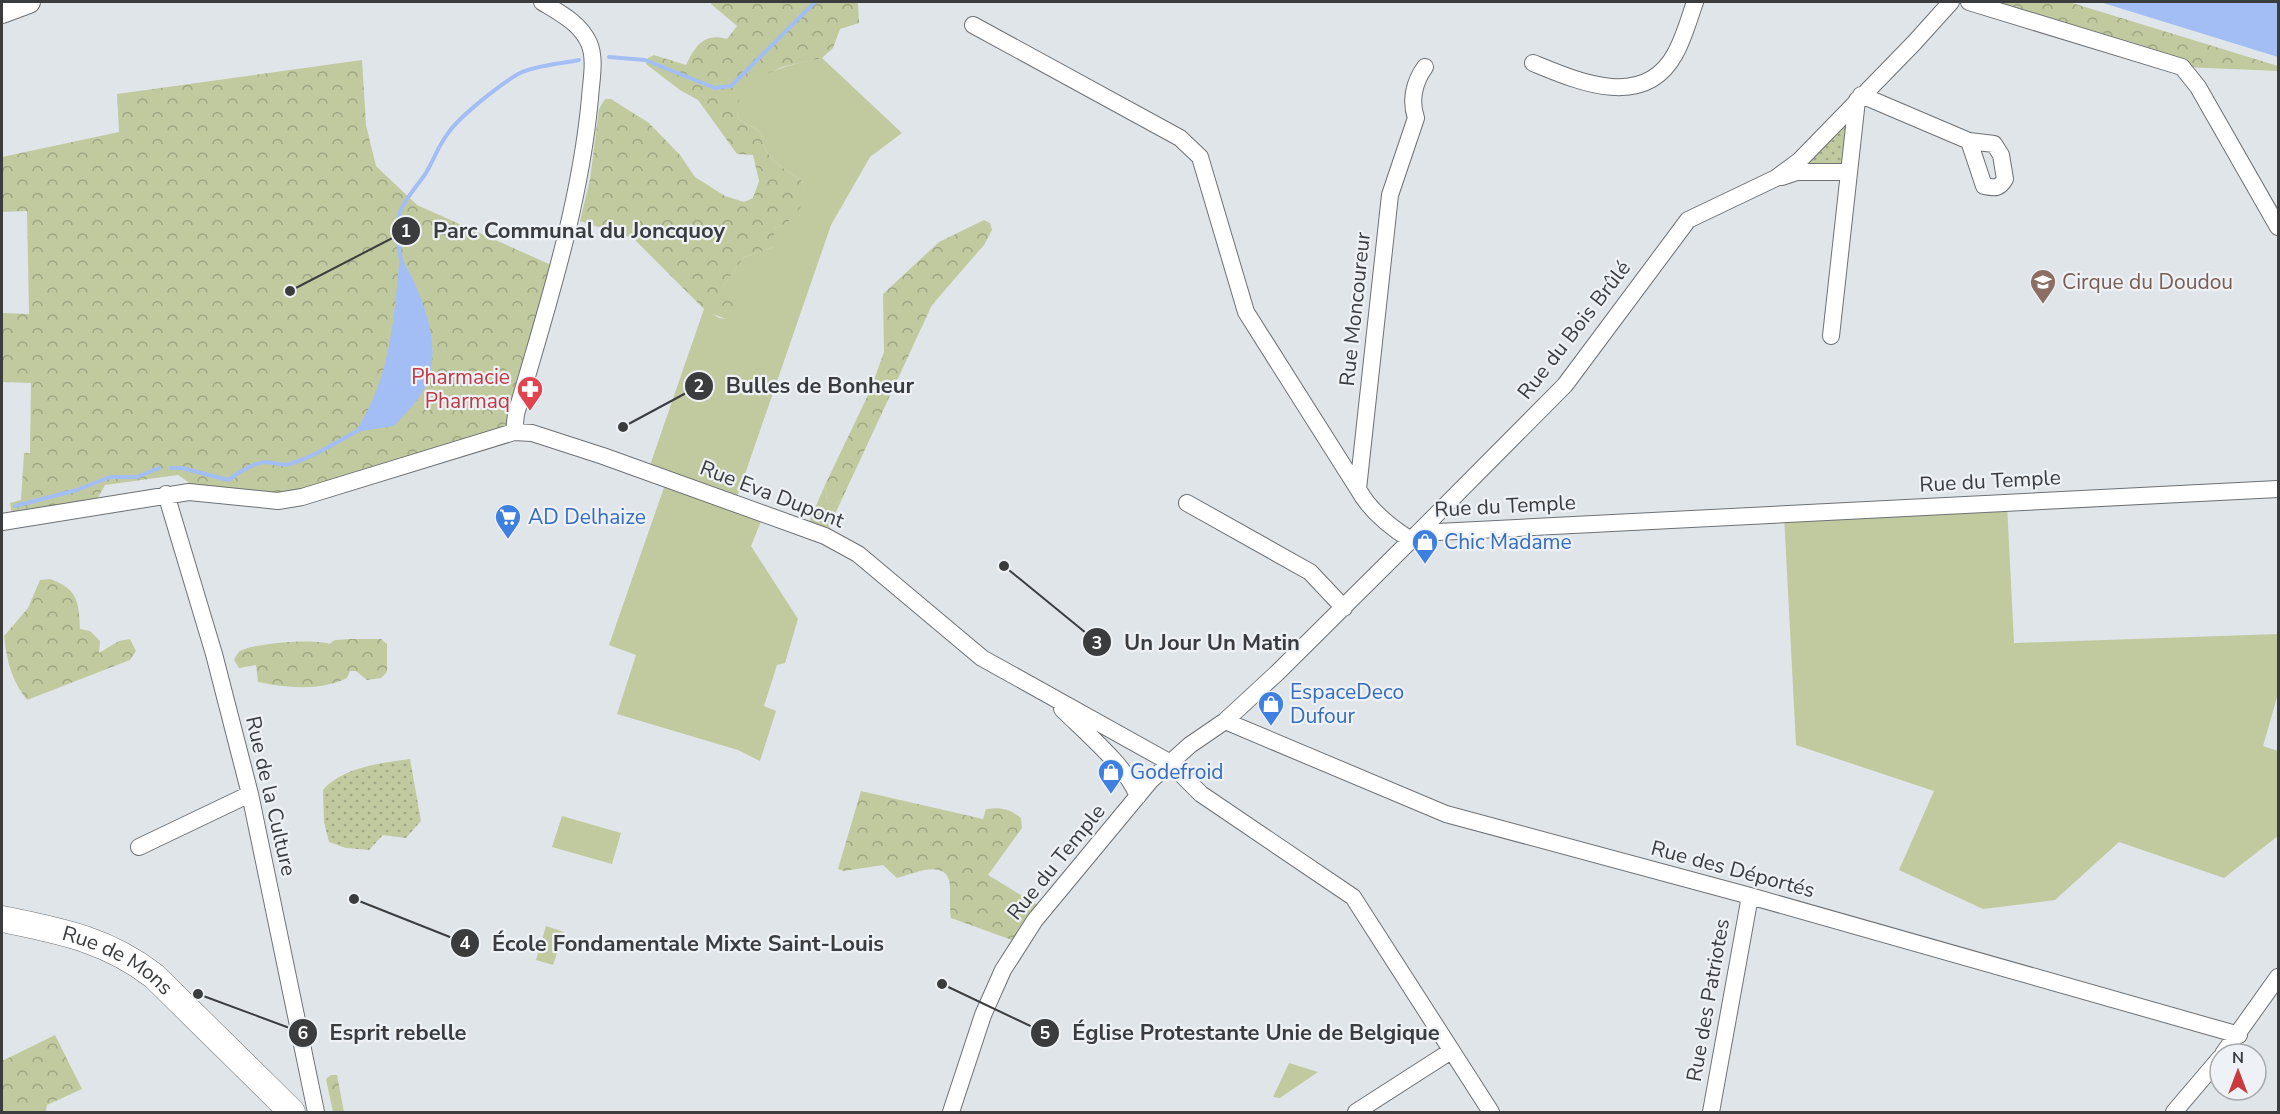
<svg xmlns="http://www.w3.org/2000/svg" width="2280" height="1114" font-family="'Nunito Sans',sans-serif">
<style>
.green{fill:#c1ca9f}
.forest{fill:url(#forest-crowns)}
.park{fill:url(#park-dots)}
.water{fill:#a3bef5}
.lines{fill:none;stroke-linecap:round;stroke-linejoin:round}
.stream{stroke:#a3bef5;stroke-width:4}
.street-casing{stroke:#6d7175;stroke-width:18}
.secondary-casing{stroke:#6d7175;stroke-width:24}
.primary-casing{stroke:#6d7175;stroke-width:27}
.street{stroke:#fff;stroke-width:16}
.secondary{stroke:#fff;stroke-width:22}
.primary{stroke:#fff;stroke-width:26}
.labels{text-anchor:middle;stroke-width:4.5;stroke-linejoin:round;paint-order:stroke}
.education-label{font-size:21px;fill:#785e54;stroke:#eef2f7;text-anchor:start}
.street-label{font-size:21px;fill:#3a3c3e;stroke:#eef2f7}
.health-label{font-size:21px;fill:#be3a42;stroke:#eef2f7;text-anchor:end}
.shop-label{font-size:21px;fill:#366cbe;stroke:#eef2f7;text-anchor:start}
.leader{fill:none;stroke:#3a3c3e;stroke-width:2}
.callout-dot{fill:#3a3c3e;stroke:#eef2f7;stroke-width:2}
.mark-label{font-size:18px;text-anchor:middle;font-weight:bold;fill:#fff}
.callout-label{font-size:22px;text-anchor:middle;font-weight:bold;fill:#3a3c3e;stroke:#eef2f7;stroke-width:4.5;stroke-linejoin:round;paint-order:stroke}
</style>
<defs>
<pattern id="forest-crowns" width="20" height="18" patternUnits="userSpaceOnUse" patternTransform="scale(1.5)"><rect width="20" height="18" fill="#c1ca9f"/><path d="M2 6a3 3 0 1 1 6 0M12 15a3 3 0 1 1 6 0" fill="none" stroke="#9ea583"/></pattern>
<pattern id="park-dots" width="8" height="8" patternUnits="userSpaceOnUse" patternTransform="scale(1.5)"><rect width="8" height="8" fill="#c1ca9f"/><path d="M2 2h.1M6 6h.1" fill="none" stroke="#9ea583" stroke-width="1.8" stroke-linecap="round"/></pattern>
</defs>
<rect width="100%" height="100%" fill="#e0e5ea"/>
<!-- green -->
<path class="green" d="M822 58 902 133 870 157 831 225 735 503 764 514 751 546 798 619 785 663 777 665 764 706 776 711 760 761 738 750 617 714 636 655 609 645 667 479 648 471 704 309 719 318 729 319 730 297 721 289 744 257 774 247V229L787 223 805 201 802 181C781 166 763 159 761 132L738 119C738 115 736 108 737 104 744 73 797 63 822 58Z
M825 485 827 501 835 504 842 499 825 536 806 529Z
M2007 504 2014 643 2278 634V694L2263 746 2278 751V836L2224 878 2119 842 2055 900 1983 909 1899 870 1934 791 1796 745 1784 515Z
M562 816 621 833 612 864 552 847Z
M546 926 564 932 553 965 536 960Z
M1289 1063 1318 1072 1280 1098 1273 1097Z"/>
<!-- forest -->
<path class="forest" d="M712 2H858L859 23 840 29 833 48 822 58 782 67 763 76 744 91 737 104 738 119 761 132C763 159 781 166 802 181L806 201 787 223 774 229V247L744 257 722 288 730 297 736 310 729 320 707 312 633 238 580 221 590 179 599 109 605 99H611L649 123 680 155 695 177 725 196 744 202 753 198 759 181 753 155 737 154 698 100 680 90 646 64 648 58 654 55 686 65C695 46 704 32 727 39L737 26 711 4Z
M1969 2H2069L2278 66V71L2182 67Z
M362 60 366 125 376 166 417 205 558 268 514 432 302 497 202 492 178 475 105 485 94 505 13 521 10 503 21 500 24 453H30L31 383 2 382 3 313 29 314 27 211 2 212V157L119 132 117 94Z
M984 220 990 223 992 230 984 245 932 305 842 499 835 504 827 501 825 485 870 391 884 352 883 294 939 242Z
M50 579C78 589 79 602 80 629L90 631 100 641 99 653 119 641 130 639 136 651 130 660 27 700C11 679 7 661 4 636L28 608 40 580Z
M350 639H381L387 644V672L381 678 367 680 356 671H350L347 678C322 691 286 688 258 682L256 665 239 668 234 660C234 659 238 653 239 652 249 643 318 638 329 644L335 640Z
M861 791 983 819 986 809C1001 807 1010 809 1021 818L1022 828 988 875 1044 909 1020 943 951 918C949 909 951 885 949 880 942 859 911 875 897 878L883 865 844 871 838 869Z
M55 1035 82 1089 47 1105 46 1112H2V1061Z
M331 1075H337L344 1112H333L326 1079Z"/>
<!-- park -->
<path class="park" d="M1847 110 1849 172H1804L1799 161Z
M410 759 421 821 406 838 383 835 369 850 346 848 329 842 324 822 323 790C343 767 381 763 410 759Z"/>
<!-- water -->
<path class="water" d="M2100 2H2278V57Z
M400 255C422 293 448 353 421 394 414 406 403 416 394 426L355 432C391 379 394 317 400 255Z"/>
<g class="lines">
<!-- stream -->
<path class="stream" d="M609 57 645 60 715 88 731 86 815 2
M401 259C392 216 398 210 424 176 433 163 438 145 449 132 460 116 503 82 520 73 537 65 561 64 579 60
M171 468H182L228 480C239 473 253 462 267 462 276 463 281 466 290 464 318 455 334 443 359 430
M15 506 77 490 110 477H137L159 468"/>
<!-- street casing -->
<g class="street-casing">
<path id="street" d="M1969 2 2182 67 2198 87 2278 227
M973 25 1180 138 1200 157 1246 312 1358 489
M1533 63C1577 81 1644 111 1675 54 1684 38 1689 19 1695 2
M1861 95 1969 141 1994 144 2001 155 2005 179C1999 189 1995 188 1984 186L1969 141
M1782 177 1797 172H1849
M1831 336 1857 100
M514 432 516 414C546 310 580 207 590 98 591 81 596 59 589 43 580 23 560 13 542 2
M166 494 214 654 250 794 316 1112
M1187 503 1310 572 1344 608
M2 522 189 492 278 501 302 497 514 432 532 433 603 456 825 536 858 554 982 658 1169 762 1201 794 1353 897 1491 1112
M1418 533 1565 385 1688 220 1776 178 1799 161 1914 43 1951 2
M1411 540C1390 527 1370 511 1358 489L1390 195 1416 118C1410 101 1414 82 1425 67
M1062 709C1086 733 1126 766 1138 796
M1225 721 1446 814 1750 896 2239 1035
M139 847 250 794
M2223 1054 2278 977
M951 1112 983 1015 1003 970 1035 920 1151 780 1190 745 1225 721 1277 673 1418 533 2278 489
M1356 1112 1451 1051
M1711 1112 1750 896
M2174 1112 2220 1058"/>
</g>
<!-- secondary casing -->
<g class="secondary-casing">
<path id="secondary" d="M2 12 29 2"/>
</g>
<!-- primary casing -->
<g class="primary-casing">
<g id="primary">
<path id="s1" d="M2 919C60 931 106 939 154 976L292 1112"/>
</g>
</g>
<!-- street -->
<use href="#street" class="street"/>
<!-- secondary -->
<use href="#secondary" class="secondary"/>
<!-- primary -->
<use href="#primary" class="primary"/>
</g>
<!-- icons -->
<defs>
<g id="school-pin" transform="scale(1.35)"><path d="M0 17L-7.5 6A9.5 9.5 0 1 1 7.5 6Z" fill="#8d6e63" stroke="#eef2f7"/><path d="M0-5L7-2L0 1L-7-2ZM-4 1L0 2.5L4 1V4Q0 6-4 4Z" fill="#fff"/></g>
<g id="pharmacy-pin" transform="scale(1.35)"><path d="M0 17L-7.5 6A9.5 9.5 0 1 1 7.5 6Z" fill="#e0444e" stroke="#eef2f7"/><path d="M-2-6h4v4h4v4h-4v4h-4v-4h-4v-4h4Z" fill="#fff"/></g>
<g id="supermarket-pin" transform="scale(1.35)"><path d="M0 17L-7.5 6A9.5 9.5 0 1 1 7.5 6Z" fill="#3f7fe0" stroke="#eef2f7"/><path d="M-6-5.5h2.5l.6 2H6L4.5 2H-2.5L-4.4-4H-6ZM-1.5 3.2a1.3 1.3 0 1 0 .1 0ZM3 3.2a1.3 1.3 0 1 0 .1 0Z" fill="#fff"/></g>
<g id="shop-pin" transform="scale(1.35)"><path d="M0 17L-7.5 6A9.5 9.5 0 1 1 7.5 6Z" fill="#3f7fe0" stroke="#eef2f7"/><path d="M-5-2.5h2.3a2.7 3.5 0 0 1 5.4 0H5L5.5 6h-11ZM-1.5-2.5h3a1.5 2.3 0 0 0-3 0Z" fill="#fff"/></g>
</defs>
<g fill-rule="evenodd">
<use href="#school-pin" x="2043" y="282"/>
<use href="#pharmacy-pin" x="530" y="389"/>
<use href="#supermarket-pin" x="508" y="517"/>
<use href="#shop-pin" x="1425" y="542"/>
<use href="#shop-pin" x="1271" y="704"/>
<use href="#shop-pin" x="1111" y="772"/>
</g>
<g class="labels">
<!-- education labels -->
<g class="education-label">
<text x="2062" y="289">Cirque du Doudou</text>
</g>
<!-- street labels -->
<g class="street-label">
<text transform="translate(1355 309) rotate(-84)" y="7">Rue Moncoureur</text>
<text transform="translate(1574 330) rotate(-52)" y="7">Rue du Bois Brûlé</text>
<text transform="translate(1990 481) rotate(-3)" y="7">Rue du Temple</text>
<text transform="translate(772 494) rotate(21)" y="7">Rue Eva Dupont</text>
<text transform="translate(1505 506) rotate(-3)" y="7">Rue du Temple</text>
<text transform="translate(271 796) rotate(77)" y="7">Rue de la Culture</text>
<text transform="translate(1056 862) rotate(-51)" y="7">Rue du Temple</text>
<text transform="translate(1733 869) rotate(15)" y="7">Rue des Déportés</text>
<text dy="7" stroke="none"><textPath href="#s1" startOffset="124">Rue de Mons</textPath></text>
<text transform="translate(1708 1000) rotate(-80)" y="7">Rue des Patriotes</text>
</g>
<!-- health labels -->
<g class="health-label">
<text x="510" y="384">Pharmacie<tspan x="510" dy="24">Pharmaq</tspan></text>
</g>
<!-- shop labels -->
<g class="shop-label">
<text x="528" y="524">AD Delhaize</text>
<text x="1444" y="549">Chic Madame</text>
<text x="1290" y="699">EspaceDeco<tspan x="1290" dy="24">Dufour</tspan></text>
<text x="1130" y="779">Godefroid</text>
</g>
</g>
<!-- callouts -->
<path class="leader" d="M290 291L406 231M623 427L699 386M1004 566L1097 642M354 899L465 943M942 984L1045 1033M198 994L303 1033"/>
<g class="callout-dot">
<circle cx="290" cy="291" r="6"/>
<circle cx="623" cy="427" r="6"/>
<circle cx="1004" cy="566" r="6"/>
<circle cx="354" cy="899" r="6"/>
<circle cx="942" cy="984" r="6"/>
<circle cx="198" cy="994" r="6"/>
<circle cx="406" cy="231" r="15"/>
<circle cx="699" cy="386" r="15"/>
<circle cx="1097" cy="642" r="15"/>
<circle cx="465" cy="943" r="15"/>
<circle cx="1045" cy="1033" r="15"/>
<circle cx="303" cy="1033" r="15"/>
</g>
<g class="mark-label">
<text x="406" y="237">1</text>
<text x="699" y="392">2</text>
<text x="1097" y="649">3</text>
<text x="465" y="949">4</text>
<text x="1045" y="1039">5</text>
<text x="303" y="1039">6</text>
</g>
<g class="callout-label">
<text x="579" y="238">Parc Communal du Joncquoy</text>
<text x="820" y="393">Bulles de Bonheur</text>
<text x="1212" y="650">Un Jour Un Matin</text>
<text x="688" y="951">École Fondamentale Mixte Saint-Louis</text>
<text x="1256" y="1040">Église Protestante Unie de Belgique</text>
<text x="398" y="1040">Esprit rebelle</text>
</g>
<!-- border -->
<rect width="2280" height="1114" fill="none" stroke="#3a3c3e" stroke-width="6"/>
<!-- north arrow -->
<g transform="translate(2238 1072)"><circle r="28" fill="#eef2f7" stroke="#a6a9ad" stroke-width="1.5"/>
<path d="M0-4.5L10 22L0 15L-10 22Z" fill="#c93a3f"/>
<text y="-9" font-size="16" font-weight="bold" text-anchor="middle" fill="#3a3c3e">N</text>
</g>
</svg>
